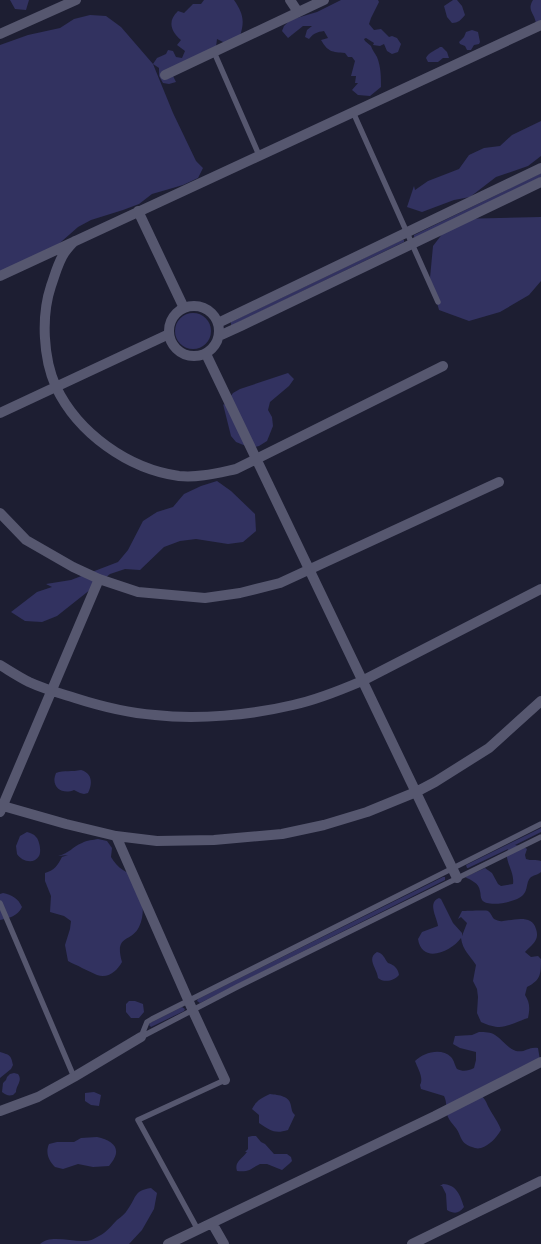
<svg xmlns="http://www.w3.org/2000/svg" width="541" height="1244" font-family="Mulish,sans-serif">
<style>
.green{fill:#323260}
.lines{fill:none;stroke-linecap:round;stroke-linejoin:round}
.service{stroke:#56576f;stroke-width:5.5}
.minor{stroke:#56576f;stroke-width:10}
</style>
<rect width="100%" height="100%" fill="#1d1e32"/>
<!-- green -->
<path class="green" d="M10 0H29L26 10 15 9Z
M204 0H234C243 13 245 21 240 36L225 43 217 39 216 47 172 74 176 82 169 84 163 83 159 76V68L153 64 173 113 196 161 203 168 198 178 183 185 152 194 139 204 123 210 91 220 78 227 53 249 0 277V45L28 35 60 28 74 19 90 15 106 16 121 27 153 64 157 58 166 54 168 50 173 51 176 57 182 58 185 51 177 45 181 40C171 32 167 21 178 11L184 13 193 4H201Z
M341 0H378L379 2 371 18 369 24 374 30 381 29 389 37 392 36 397 38 401 44 398 52 392 54 387 51 384 44 380 46 373 45 374 43 366 38 364 39 365 41 371 46C372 50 375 53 377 57 381 67 381 77 381 87L370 96 358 95 352 90 358 83H355L356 76H351L355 61 352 57H348L345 53C332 52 328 52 321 40L328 38 324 31C317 32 314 33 309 39L305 37 307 30 312 26H303L288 38 282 31 284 26 290 20 317 12Z
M453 0H457L462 6 465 15C461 20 458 23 452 23L447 17 444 6Z
M533 0H541V25H536C536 14 526 11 533 0Z
M472 30 478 32 480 42 479 44 474 45 471 50H467L465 46 460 44 459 42 464 37 466 32Z
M440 47H442L447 52 449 58H443L438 62H428L426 58C428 53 436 50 440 47Z
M541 121V156L528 166 496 177 470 197 454 200 422 212 407 207 414 186 415 190 428 181 459 169 469 155 484 148 500 146 512 135Z
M541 173V177L456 219 541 217V281L529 295 500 312 469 321 439 310 430 278 433 246 453 220 416 237H414V235Z
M402 240H404V242L233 325H231V322Z
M175 331a18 18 0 1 1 36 0a18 18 0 1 1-36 0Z
M288 373 294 379 289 386 270 402 268 410 272 417 273 426 267 441 259 446 251 448 236 442 231 436 223 404 224 405 233 393 240 389Z
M217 481 231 491 255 514 256 531 243 542 228 544 196 539 180 541 164 547 140 570 125 569 110 574 57 616 42 622 25 621 11 612 37 592 52 587 46 584 71 580 118 562 128 550 143 521 157 512 173 507 184 494 201 486Z
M81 770C92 773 93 783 88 793L84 794 80 793 74 790C62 795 50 787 56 773 64 770 72 772 81 770Z
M541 828V832L515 845 524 847 527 849 525 855 526 859C531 861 536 859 541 861V872C538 875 533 875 530 878 526 883 528 890 523 895 517 902 488 908 482 900 480 897 481 894 480 891 479 883 471 880 465 877L485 868 492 873 498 884 501 886 513 884C515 871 503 860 508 849L468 868H467L466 865Z
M27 832C30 833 34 834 36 837 38 839 38 840 39 843 40 846 41 852 39 856 34 865 21 861 17 854L16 846 20 836Z
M98 839 107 841 112 848 111 857C114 862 118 867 123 870 127 873 133 875 137 879 141 883 141 891 142 896 143 907 144 917 139 927 131 943 114 934 122 962 117 971 108 979 97 975 92 973 87 970 82 968 77 965 73 964 68 961L65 945 70 929 71 921 64 916 50 912 51 896 45 881V873C55 870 57 866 62 857L68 855 58 856C70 853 72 847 82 843 87 840 93 840 98 839Z
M443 877H445V880L200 1003 197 1001 198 999Z
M3 893C12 895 18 898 22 907 18 916 9 918 0 920V894Z
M439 898 441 899 453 923 462 933V936L467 923 461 917 458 919 462 911C465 911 487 910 488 911 491 913 492 917 494 919 497 920 500 922 503 921 514 920 532 914 536 929 540 940 532 945 525 952L531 957 538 956 541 959C541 974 541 980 527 987L525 995C530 1003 530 1008 528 1018 507 1025 503 1032 481 1022L477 1013 478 997 477 989 473 981 476 965C469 954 463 951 461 938 452 951 422 965 418 939L422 932 438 926C437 917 427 903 439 898Z
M377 952C384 954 384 958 388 963 394 965 398 968 399 975 394 981 384 983 378 978 377 968 366 959 377 952Z
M129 1001H135L143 1004 144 1012 139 1018H131L126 1012V1004Z
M182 1007 185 1009 184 1011 151 1027 149 1025 150 1023Z
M479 1032C485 1032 491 1032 495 1035 503 1040 507 1048 516 1051 525 1053 529 1046 538 1048L540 1060 480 1094C486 1100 486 1102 489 1108 493 1116 498 1121 501 1130 496 1138 490 1145 481 1148 477 1149 475 1148 472 1147 459 1143 462 1135 455 1127 452 1123 448 1119 447 1114 446 1108 447 1102 444 1096L421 1089 420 1085C424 1078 418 1069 415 1061 423 1053 441 1047 451 1057 454 1060 455 1066 457 1069 463 1072 468 1071 474 1068L476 1060V1052L460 1048 453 1044 455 1036 472 1035Z
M0 1052C10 1055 11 1055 13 1065L11 1069 0 1078Z
M14 1073 18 1074C23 1081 16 1085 16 1092L13 1095C8 1096 6 1095 2 1092L3 1083 6 1080 7 1077 10 1074Z
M94 1092 101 1095 99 1106 91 1105 85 1101V1093Z
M270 1094C279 1095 290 1096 291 1106 292 1111 292 1112 295 1115L288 1130C275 1134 271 1131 259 1123V1115L252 1109C256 1101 261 1098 270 1094Z
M252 1136H256L261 1142 265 1144 274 1154H287L291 1157 292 1161 289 1164 282 1170 267 1164H260C250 1169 250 1172 237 1171 234 1162 242 1159 247 1152H245L248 1149V1137Z
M97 1137C115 1141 123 1150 109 1166L93 1167 78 1164 63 1169 55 1167C49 1161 45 1153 49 1144L57 1142H74L81 1138Z
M443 1184C457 1185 460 1195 464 1207 459 1214 454 1214 447 1210L446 1194 442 1186H440Z
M151 1188 157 1193 154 1209 142 1230 129 1244H40C50 1234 72 1242 85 1241 90 1241 94 1239 99 1236 107 1232 111 1226 117 1220 121 1217 125 1214 128 1209 137 1197 133 1191 151 1188Z"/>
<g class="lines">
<!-- service -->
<path class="service" d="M214 52 259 155
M353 112 438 302
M0 903 74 1077
M141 1037 147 1022 152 1019 541 824
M141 1037 237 987 541 837
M198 1230 138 1120 225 1080"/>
<!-- minor -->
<path class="minor" d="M290 0 298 12
M0 34 76 0
M165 75 324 0
M138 211 184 308
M75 241C71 244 68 248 65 252 58 262 55 275 51 286 41 316 43 358 56 387 78 433 128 469 179 476 198 478 217 473 236 469L443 366
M0 276 541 25
M169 331a25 25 0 1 1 50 0a25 25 0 1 1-50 0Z
M218 323 541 168
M219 336 241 326 541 182
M206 354 457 878
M0 413 169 334
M0 513 26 540 73 567 99 579 138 592 205 598 240 593 280 583 499 482
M0 665C10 671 19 677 29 682 44 689 59 693 75 698 100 706 128 713 155 715 198 720 251 715 293 705 316 700 341 690 362 681L541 589
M3 806 66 824 116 836 157 841 214 840 282 834 324 825 367 812 416 792 435 782 489 748 541 701
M0 812 99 579
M116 836 193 1011 225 1080
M0 1111 38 1097 74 1077 141 1037
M212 1223 224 1244
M168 1244 435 1116 541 1062
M412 1244 541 1181"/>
</g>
</svg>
